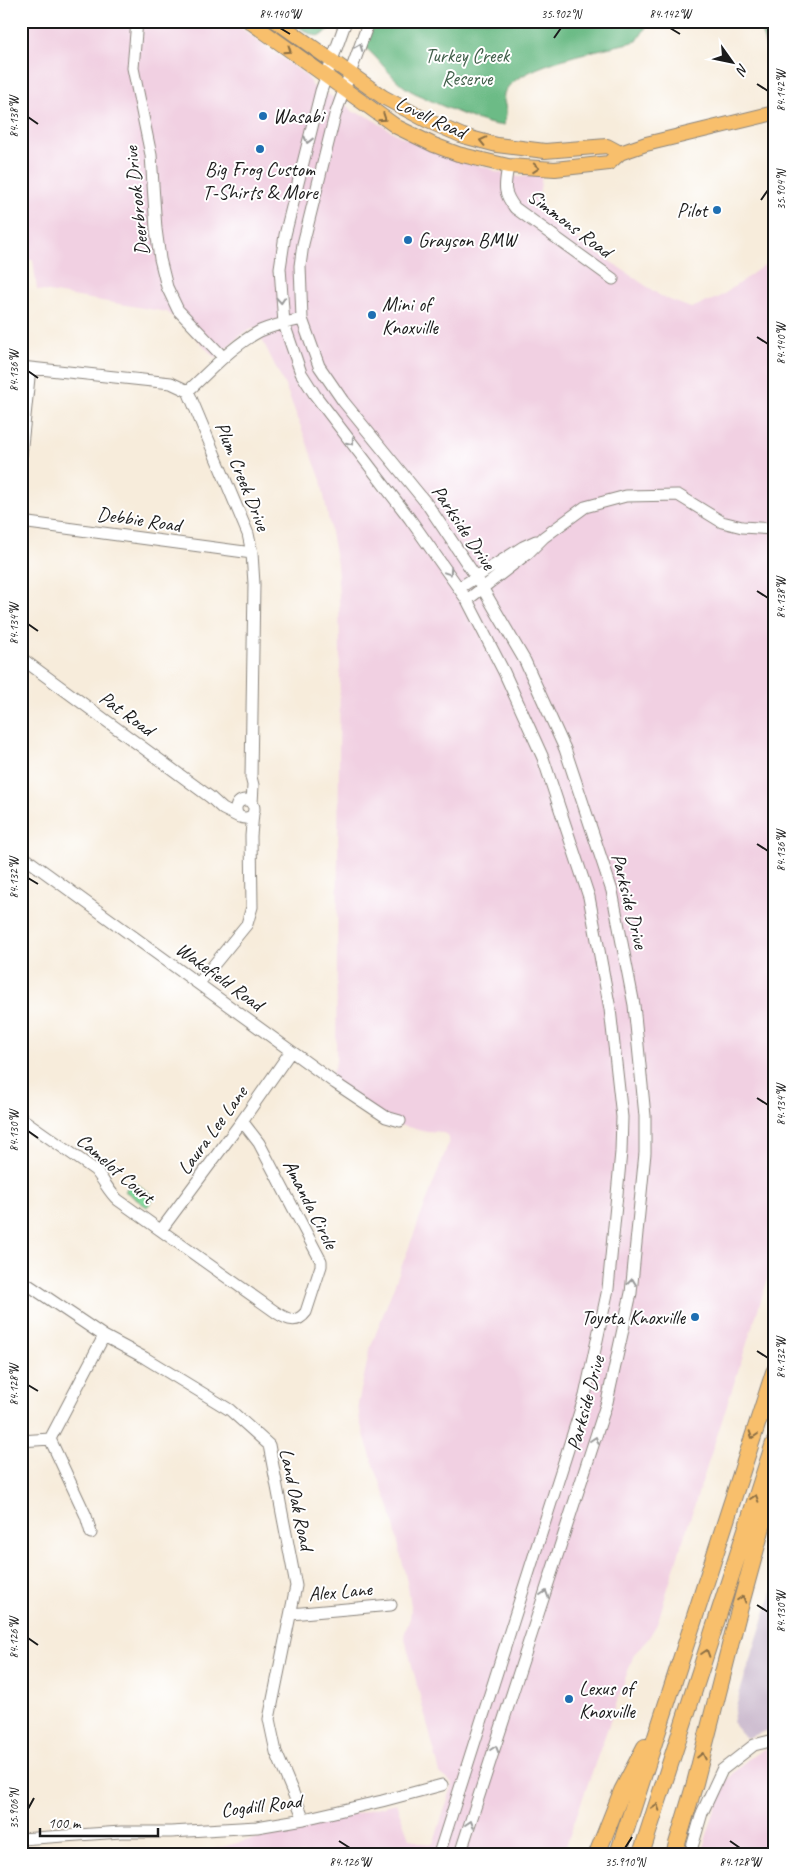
<svg xmlns="http://www.w3.org/2000/svg" width="795" height="1875" font-family="Caveat,sans-serif">
<style>
.built{fill:#f1d0e2}
.industrial{fill:#cebed0}
.green{fill:#85db9f;stroke:#507c5e}
.forest{fill:#6cbb86;stroke:#446c51}
.lines{fill:none;stroke-linecap:round;stroke-linejoin:round}
.minor-casing{stroke:#8a847c;stroke-width:13}
.major-casing{stroke:#8a847c;stroke-width:16}
.highway-casing{stroke:#8a847c;stroke-width:18}
.minor{stroke:#fff;stroke-width:11}
.major{stroke:#f8bf6c;stroke-width:14}
.highway{stroke:#f8bf6c;stroke-width:16}
.oneway{stroke:#999}
.oneway2{stroke:#8a6e44}
.ticks{fill:none;stroke:#1c1c1c;stroke-width:2}
.poi-dot{fill:#1f6fb2;stroke:#fff;stroke-width:2}
.labels{text-anchor:middle;stroke-width:4;stroke-linejoin:round;paint-order:stroke}
.park-label{font-size:20px;fill:#415f4a;stroke:#fff}
.poi-label{font-size:20px;fill:#1c1c1c;stroke:#fff;text-anchor:start}
.street-label{font-size:20px;fill:#1c1c1c;stroke:#fff}
.neatline{fill:none;stroke:#1c1c1c;stroke-width:2}
.ticks-label{font-size:12px;text-anchor:middle;fill:#1c1c1c}
</style>
<rect width="100%" height="100%" fill="#fff"/>
<filter id="ink" filterUnits="userSpaceOnUse"><feTurbulence type="fractalNoise" baseFrequency=".02" numOctaves="2"/><feDisplacementMap in="SourceGraphic" scale="10" xChannelSelector="R" yChannelSelector="G"/><feConvolveMatrix kernelMatrix="1 2 1 2 8 2 1 2 1" color-interpolation-filters="sRGB"/></filter>
<filter id="wash" filterUnits="userSpaceOnUse"><feTurbulence type="fractalNoise" baseFrequency=".0096" numOctaves="4" result="noise"/><feDisplacementMap in="SourceGraphic" scale="20" xChannelSelector="R" yChannelSelector="G"/><feGaussianBlur stdDeviation="1.12" result="paint"/><feColorMatrix in="noise" values="0 0 0 0 0 0 0 0 0 0 0 0 0 0 0 0 0 1.4 0 .05"/><feComposite in="paint" operator="in"/></filter>
<g filter="url(#wash)">
<rect width="100%" height="100%" fill="#f7ecdb"/>
<!-- built -->
<path class="built" d="M21 21H231L308 77 311 85 345 104 353 112 365 115 398 135 450 158 492 169 496 172 519 177 542 175 537 211 662 297 691 308 720 297 774 258V1260L676 1562 657 1624 648 1639 634 1654 563 1854H194L396 1803 409 1838 421 1843 433 1844 453 1784 440 1773 404 1635 410 1618 411 1606 408 1587 390 1508 373 1463 360 1422 358 1404 370 1349 449 1142 447 1135 441 1132 427 1131 383 1122 328 1083 336 1062 340 653 339 597 337 564 321 480 287 390 256 327 243 333 215 358 186 327 167 312 37 290 33 260 21 259Z
M774 1745V1854H701L723 1784 747 1760 765 1748Z"/>
<!-- industrial -->
<path class="industrial" d="M774 1586V1728L746 1738 732 1722 740 1692Z"/>
<!-- green -->
<path class="green" d="M132 1180 155 1197 147 1207 125 1191Z"/>
<!-- forest -->
<path class="forest" d="M292 21H333C322 47 307 33 292 21Z
M373 21H650L637 41C605 49 522 63 505 91 501 99 507 106 506 114 506 117 504 122 503 125 489 128 420 97 406 88 391 77 379 59 365 47Z
M758 21H774V72Z"/>
</g>
<g filter="url(#ink)">
<g class="lines">
<!-- minor casing -->
<g class="minor-casing">
<path id="minor" d="M137 21 133 68 151 155 156 229 160 259 167 287 178 310 223 357
M346 21 321 91 285 235 280 268 284 324 301 373 315 395 410 519 467 600 504 672 543 758 589 897 610 1009 622 1117 621 1152 608 1289 585 1396 439 1854
M369 21 335 115 303 244 300 266 302 319 319 366 343 401 427 504 476 577 525 661 565 749 612 891 634 1005 645 1116V1153L631 1293 607 1402 460 1854
M508 166C505 186 502 191 515 208L613 279
M21 367 171 383 188 391 248 534 252 553 254 584 251 777 253 785 252 804
M188 391C211 370 232 346 260 331 273 325 288 322 302 319
M21 455 30 368
M21 522 252 553
M459 588 523 547 536 541
M467 600 528 553 544 537 585 507 626 496 678 495 722 522 742 527 774 529
M21 658 210 797 223 809 239 817
M236 809a9 9 0 1 1 18 0a9 9 0 1 1-18 0Z
M21 855 335 1083 386 1117 400 1121
M199 983 247 924 252 907 251 836 253 813
M21 1118 95 1170C104 1180 108 1191 118 1200L277 1313C288 1320 297 1324 306 1312L321 1266V1261L259 1143 242 1121
M161 1230 242 1121 291 1051
M21 1280 104 1336 145 1358 230 1410 269 1445 296 1586 269 1719 276 1752 304 1819
M50 1439 104 1336
M50 1439 86 1516 91 1533
M21 1441 50 1439
M291 1614 391 1605
M21 1839 121 1832H171L257 1827 304 1819 382 1801 442 1785
M690 1854 702 1813 722 1770 754 1745 774 1740"/>
</g>
<!-- major casing -->
<g class="major-casing">
<path id="major" d="M249 21 397 127 434 145 458 154 508 166 555 169 609 163 620 153 646 144 774 113
M276 21 383 97 428 121 463 136 497 145 545 151 607 146 620 153"/>
</g>
<!-- highway casing -->
<g class="highway-casing">
<path id="highway" d="M597 1854 622 1791 645 1747
M618 1854 774 1372
M641 1854 774 1443
M674 1854 695 1783 737 1618 774 1483"/>
</g>
<!-- minor -->
<use href="#minor" class="minor"/>
<!-- major -->
<use href="#major" class="major"/>
<!-- highway -->
<use href="#highway" class="highway"/>
</g>
<!-- one-way arrows -->
<defs><path id="oneway-chevron" d="M-2-3.5L2.5 0L-2 3.5" fill="none" stroke-width="1.6" stroke-linecap="round" stroke-linejoin="round" transform="scale(1.25)"/></defs>
<g class="oneway">
<use href="#oneway-chevron" transform="translate(359 47) rotate(-69)"/>
<use href="#oneway-chevron" transform="translate(308 140) rotate(104)"/>
<use href="#oneway-chevron" transform="translate(281 300) rotate(86)"/>
<use href="#oneway-chevron" transform="translate(351 442) rotate(52)"/>
<use href="#oneway-chevron" transform="translate(449 572) rotate(56)"/>
<use href="#oneway-chevron" transform="translate(632 1282) rotate(-84)"/>
<use href="#oneway-chevron" transform="translate(595 1440) rotate(-72)"/>
<use href="#oneway-chevron" transform="translate(545 1594) rotate(-72)"/>
<use href="#oneway-chevron" transform="translate(495 1749) rotate(-72)"/>
<use href="#oneway-chevron" transform="translate(470 1824) rotate(-72)"/>
</g>
<g class="oneway2">
<use href="#oneway-chevron" transform="translate(288 50) rotate(35)"/>
<use href="#oneway-chevron" transform="translate(383 118) rotate(34)"/>
<use href="#oneway-chevron" transform="translate(483 141) rotate(-167)"/>
<use href="#oneway-chevron" transform="translate(536 168) rotate(4)"/>
<use href="#oneway-chevron" transform="translate(753 1435) rotate(108)"/>
<use href="#oneway-chevron" transform="translate(755 1498) rotate(-72)"/>
<use href="#oneway-chevron" transform="translate(742 1599) rotate(-74)"/>
<use href="#oneway-chevron" transform="translate(706 1653) rotate(-72)"/>
<use href="#oneway-chevron" transform="translate(702 1756) rotate(-77)"/>
<use href="#oneway-chevron" transform="translate(656 1807) rotate(-72)"/>
</g>
</g>
<!-- ticks -->
<path class="ticks" d="M280 28 290 34M670 28 680 34M554 38 561 28M757 84 768 91M28 117 38 124M761 200 768 190M757 337 768 344M28 371 38 378M757 591 768 598M28 624 38 631M757 844 768 851M28 878 38 884M757 1098 768 1105M28 1131 38 1138M757 1351 768 1358M28 1385 38 1391M757 1605 768 1612M28 1638 38 1645M28 1809 34 1798M339 1841 350 1848M730 1841 740 1848M625 1848 632 1837"/>
<!-- markers -->
<g class="poi-dot">
<circle cx="263" cy="116" r="5"/>
<circle cx="260" cy="149" r="5"/>
<circle cx="717" cy="210" r="5"/>
<circle cx="408" cy="240" r="5"/>
<circle cx="372" cy="315" r="5"/>
<circle cx="695" cy="1317" r="5"/>
<circle cx="569" cy="1699" r="5"/>
</g>
<g class="labels">
<!-- park labels -->
<g class="park-label">
<text x="467" y="62">Turkey Creek<tspan x="467" dy="23">Reserve</tspan></text>
</g>
<!-- poi labels -->
<g class="poi-label">
<text x="273" y="123">Wasabi</text>
<text x="260" y="176" text-anchor="middle">Big Frog Custom<tspan x="260" dy="23">T-Shirts &amp; More</tspan></text>
<text x="707" y="217" text-anchor="end">Pilot</text>
<text x="418" y="247">Grayson BMW</text>
<text x="382" y="311">Mini of<tspan x="382" dy="23">Knoxville</tspan></text>
<text x="685" y="1324" text-anchor="end">Toyota Knoxville</text>
<text x="579" y="1695">Lexus of<tspan x="579" dy="23">Knoxville</tspan></text>
</g>
<!-- street labels -->
<g class="street-label">
<text transform="translate(431 117) rotate(25)" y="7">Lovell Road</text>
<text transform="translate(136 201) rotate(-96)" y="7">Deerbrook Drive</text>
<text transform="translate(570 223) rotate(37)" y="7">Simmons Road</text>
<text transform="translate(243 476) rotate(68)" y="7">Plum Creek Drive</text>
<text transform="translate(139 519) rotate(8)" y="7">Debbie Road</text>
<text transform="translate(464 527) rotate(56)" y="7">Parkside Drive</text>
<text transform="translate(127 713) rotate(36)" y="7">Pat Road</text>
<text transform="translate(630 901) rotate(76)" y="7">Parkside Drive</text>
<text transform="translate(220 976) rotate(36)" y="7">Wakefield Road</text>
<text transform="translate(212 1130) rotate(-54)" y="7">Laura Lee Lane</text>
<text transform="translate(116 1168) rotate(41)" y="7">Camelot Court</text>
<text transform="translate(311 1204) rotate(63)" y="7">Amanda Circle</text>
<text transform="translate(585 1403) rotate(-75)" y="7">Parkside Drive</text>
<text transform="translate(297 1499) rotate(78)" y="7">Land Oak Road</text>
<text transform="translate(340 1591) rotate(-5)" y="7">Alex Lane</text>
<text transform="translate(261 1805) rotate(-7)" y="7">Cogdill Road</text>
</g>
</g>
<!-- margin -->
<rect width="795" height="1875" fill="none" stroke="#fff" stroke-width="55"/>
<!-- north arrow -->
<g transform="translate(732 62) rotate(123)" stroke="#ffffff" stroke-width="4" paint-order="stroke">
<path d="M0-4L9 19L0 12L-9 19Z" fill="#1c1c1c"/>
<text y="-8" font-size="14" font-weight="bold" text-anchor="middle" fill="#1c1c1c">N</text>
</g>
<!-- scale -->
<path d="M40 1828v8h118v-8" fill="none" stroke="#1c1c1c" stroke-width="2.5"/>
<text x="48" y="1828" font-size="15" fill="#1c1c1c" stroke="#ffffff" stroke-width="4" paint-order="stroke">100 m</text>
<rect x="28" y="28" width="740" height="1820" class="neatline"/>
<g class="ticks-label">
<text x="280" y="18">84.140°W</text>
<text x="561" y="18">35.902°N</text>
<text x="670" y="18">84.142°W</text>
<text transform="translate(781 91) rotate(-90)" y="4">84.142°W</text>
<text transform="translate(14 117) rotate(-90)" y="4">84.138°W</text>
<text transform="translate(781 190) rotate(-90)" y="4">35.904°N</text>
<text transform="translate(781 344) rotate(-90)" y="4">84.140°W</text>
<text transform="translate(14 371) rotate(-90)" y="4">84.136°W</text>
<text transform="translate(781 598) rotate(-90)" y="4">84.138°W</text>
<text transform="translate(14 624) rotate(-90)" y="4">84.134°W</text>
<text transform="translate(781 851) rotate(-90)" y="4">84.136°W</text>
<text transform="translate(14 878) rotate(-90)" y="4">84.132°W</text>
<text transform="translate(781 1105) rotate(-90)" y="4">84.134°W</text>
<text transform="translate(14 1131) rotate(-90)" y="4">84.130°W</text>
<text transform="translate(781 1358) rotate(-90)" y="4">84.132°W</text>
<text transform="translate(14 1385) rotate(-90)" y="4">84.128°W</text>
<text transform="translate(781 1612) rotate(-90)" y="4">84.130°W</text>
<text transform="translate(14 1638) rotate(-90)" y="4">84.126°W</text>
<text transform="translate(14 1809) rotate(-90)" y="4">35.906°N</text>
<text x="350" y="1866">84.126°W</text>
<text x="625" y="1866">35.910°N</text>
<text x="740" y="1866">84.128°W</text>
</g>
</svg>
